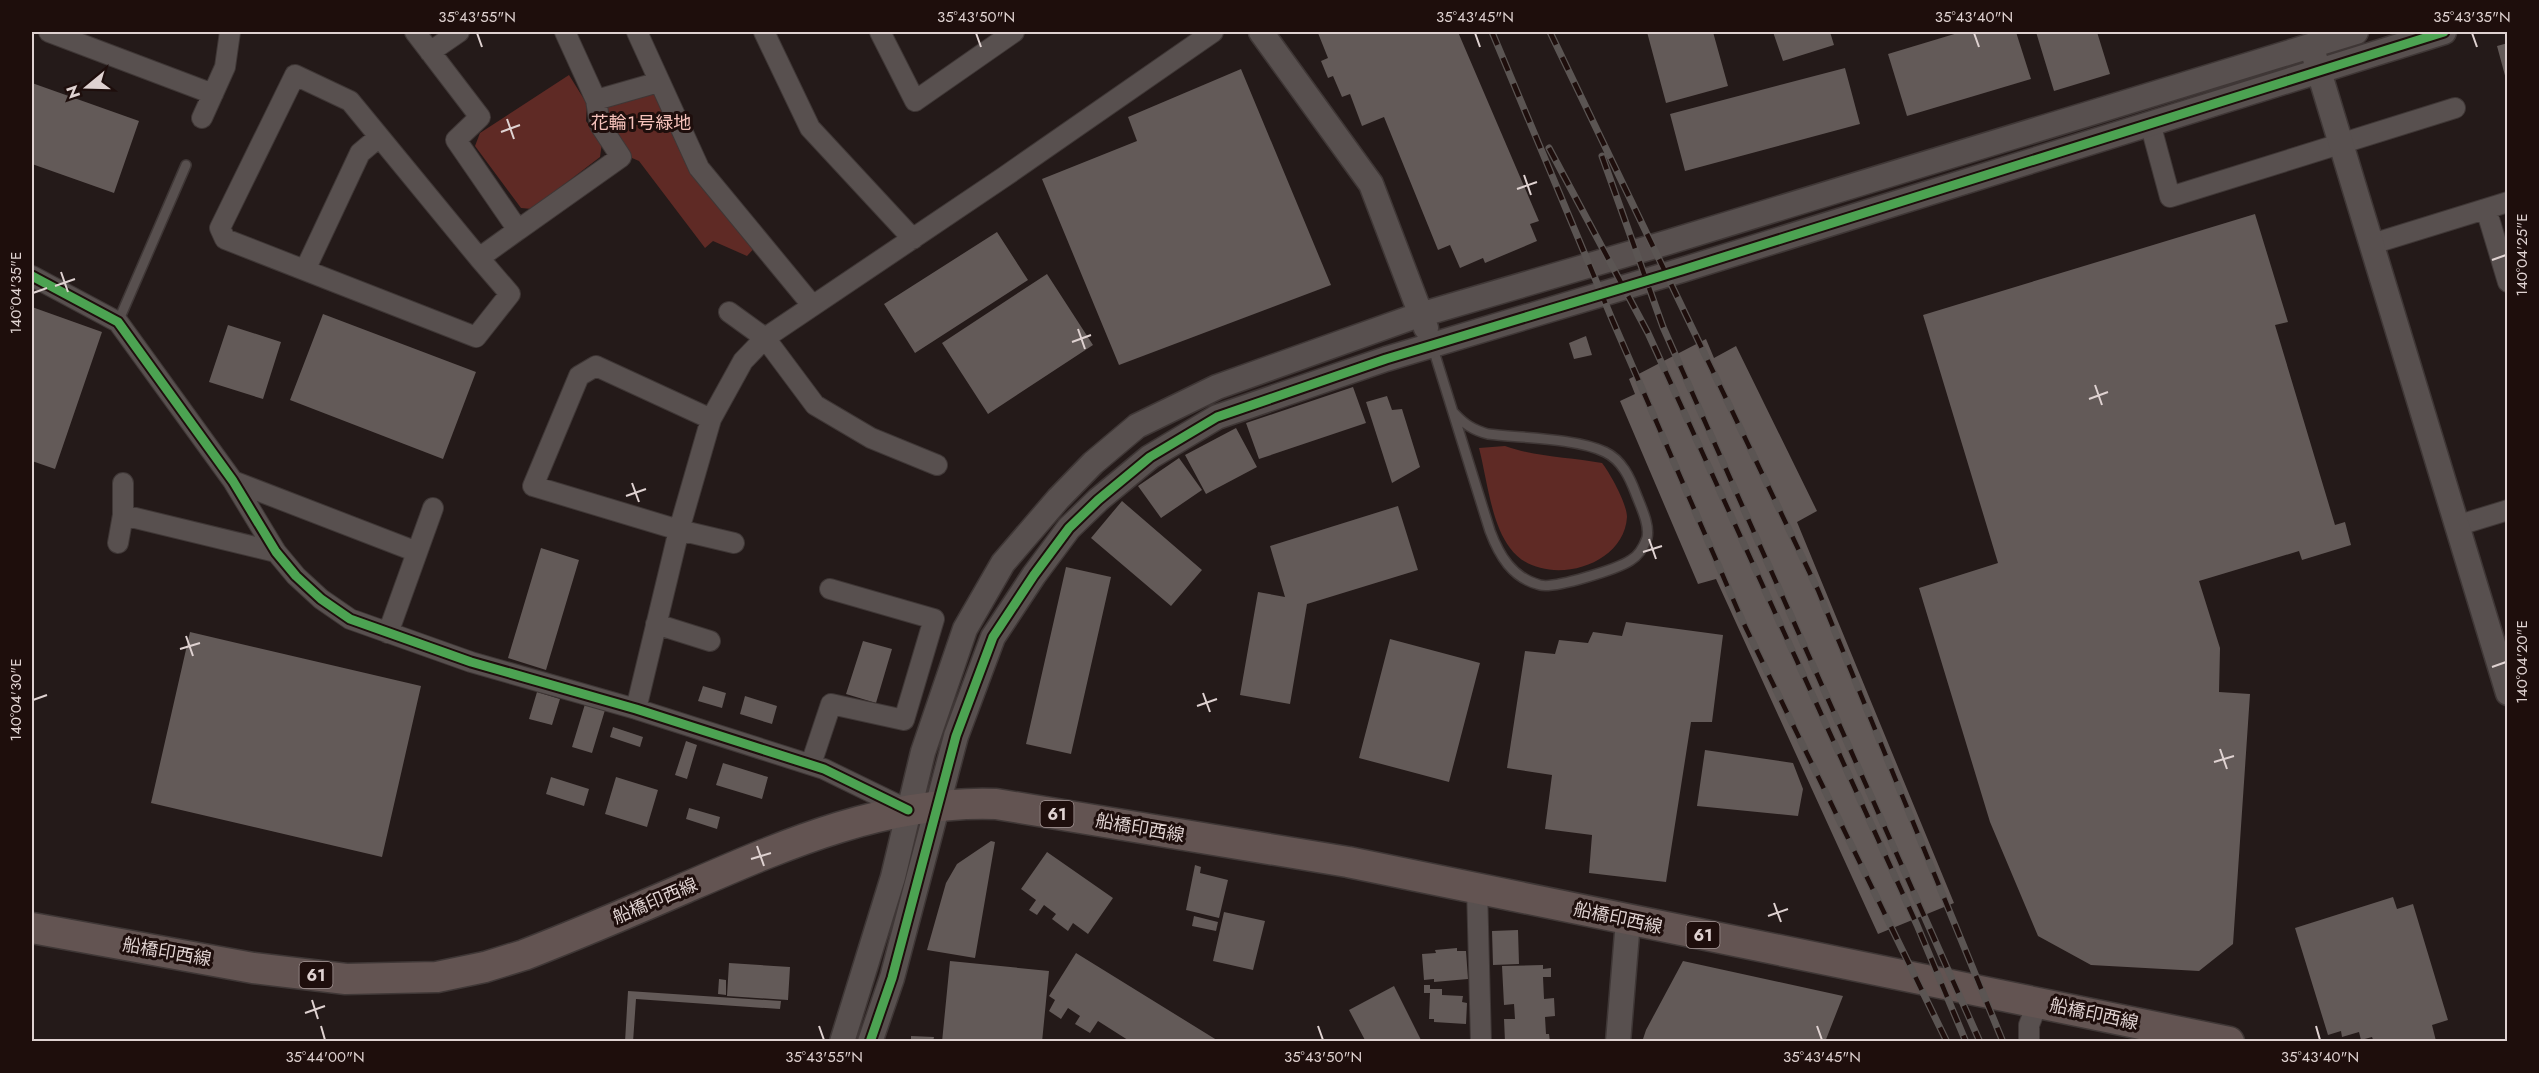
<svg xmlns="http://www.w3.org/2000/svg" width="2539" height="1073" font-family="Jost,'Noto Sans JP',sans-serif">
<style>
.green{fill:#5f2a25}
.building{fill:#635a58}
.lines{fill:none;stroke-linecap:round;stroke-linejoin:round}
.service-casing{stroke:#3f3736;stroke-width:12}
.minor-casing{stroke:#3f3736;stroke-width:22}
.tertiary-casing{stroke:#3f3736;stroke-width:27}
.primary-casing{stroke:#3f3736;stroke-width:33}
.service{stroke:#58504f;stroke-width:9}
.minor{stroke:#58504f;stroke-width:20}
.tertiary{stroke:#58504f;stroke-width:24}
.primary{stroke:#635452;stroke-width:30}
.rail-casing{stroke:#5b5553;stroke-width:7}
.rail{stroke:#1e0e0c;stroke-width:4.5;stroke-dasharray:14;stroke-linecap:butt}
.cycleway-casing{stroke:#1e0e0c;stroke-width:13}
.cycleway{stroke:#4ca352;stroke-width:9}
.ticks{fill:none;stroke:#dfd2d1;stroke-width:2}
.labels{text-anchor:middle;stroke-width:6;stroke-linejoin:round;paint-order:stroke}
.shield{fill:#1e0e0c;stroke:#a59796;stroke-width:1.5}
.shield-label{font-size:16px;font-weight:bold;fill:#dfd2d1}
.park-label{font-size:18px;fill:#f6c2bb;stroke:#1e0e0c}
.street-label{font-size:18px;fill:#dfd2d1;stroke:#1e0e0c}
.neatline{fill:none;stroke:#dfd2d1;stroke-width:2}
.ticks-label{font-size:15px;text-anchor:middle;fill:#dfd2d1}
</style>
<rect width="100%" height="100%" fill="#241a19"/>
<!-- green -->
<path class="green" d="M569 75 587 104 586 121 602 143 600 157 532 209 521 208 475 146 480 133Z
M658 85 758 244 747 256 713 241 705 248 639 161 625 155 602 123 600 102Z
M1505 446C1536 457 1570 457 1602 463 1610 473 1627 504 1627 517 1624 570 1539 589 1510 548 1491 523 1487 479 1479 448Z"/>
<!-- building -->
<path class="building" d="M1323 32H1458L1539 221 1530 224 1537 241 1485 263 1483 258 1460 268 1450 245 1438 250 1384 117 1362 126 1350 94 1342 97 1333 76 1328 78 1321 61 1328 58 1318 33Z
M1647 32H1713L1728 86 1666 103Z
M1773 32H1830L1834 45 1783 61Z
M1961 32H2016L2031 79 1907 116 1888 54Z
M2036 32H2097L2110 74 2054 91Z
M2508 43V83H2507L2497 46Z
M1845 68 1860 124 1685 171 1670 114Z
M1241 69 1331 285 1119 365 1042 179 1137 141 1128 117Z
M32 83 139 121 114 193 32 164Z
M2255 214 2288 322 2275 325 2335 525 2345 522 2351 545 2302 560 2299 551 2199 581 2220 648 2219 692 2250 694 2233 944 2199 971 2091 965 2038 936 1990 822 1919 588 1998 563 1923 315Z
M997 232 1028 280 915 353 884 304Z
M1047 274 1093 345 988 414 942 343Z
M32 307 102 332 55 469 32 461Z
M323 314 476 372 443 459 290 400Z
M228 325 281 342 263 399 209 382Z
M1586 336 1592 355 1574 359 1569 343Z
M1706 339 1714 358 1736 346 1817 511 1797 522 1954 903 1878 934 1716 579 1698 584 1620 401 1635 394 1629 379Z
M1353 387 1366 423 1259 459 1246 423Z
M1387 396 1392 410 1402 409 1420 467 1392 483 1366 402Z
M1236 428 1257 467 1206 494 1185 455Z
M1179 458 1202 490 1161 518 1138 486Z
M1122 501 1202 570 1171 606 1091 538Z
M1398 506 1418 570 1307 604 1290 704 1240 695 1258 592 1285 597 1270 546Z
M541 548 579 560 546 670 508 658Z
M1066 567 1111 577 1071 754 1026 744Z
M1626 622 1723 635 1712 722H1691L1666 882 1589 873 1592 835 1545 829 1552 775 1507 768 1525 651 1555 654 1559 640 1588 643 1593 632 1622 636Z
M190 632 421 686 382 857 151 803Z
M1390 639 1480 663 1449 782 1359 758Z
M863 641 892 649 876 703 846 694Z
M703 686 726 693 722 708 698 701Z
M537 692 560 699 552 725 529 719Z
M745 696 777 706 772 724 740 714Z
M585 704 605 710 592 753 572 747Z
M613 727 643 737 640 747 610 737Z
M686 741 697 745 687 779 675 775Z
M1705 750 1793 763 1803 789 1798 816 1697 806Z
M723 763 768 777 762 799 716 785Z
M551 777 589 789 584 806 546 794Z
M616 777 658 790 647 827 605 814Z
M689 808 720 817 717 829 686 819Z
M991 841 995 842 975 958 927 950 946 883 957 864Z
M1047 852 1113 898 1088 934 1073 923 1068 931 1052 919 1056 914 1044 905 1037 915 1029 910 1036 900 1021 889Z
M1195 865 1201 867 1200 873 1228 880 1219 918 1186 910Z
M2393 897 2397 909 2413 904 2448 1020 2432 1025 2436 1041 2434 1042H2374L2372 1037 2361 1040 2359 1032 2342 1037 2341 1031 2328 1035 2295 928Z
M1224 912 1265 921 1253 970 1213 961Z
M1194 916 1218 922 1216 931 1192 926Z
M1518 930 1519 964 1493 965 1492 931Z
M1457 948V951H1466L1468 979 1434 982V979L1424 980 1422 954 1436 953 1435 950Z
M1076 953 1220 1042H1131L1098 1021 1090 1033 1075 1024 1080 1016 1068 1008 1061 1019 1049 1011 1055 1000 1049 996Z
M950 961 1049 971 1042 1042H942Z
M1683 961 1843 996 1825 1042H1642L1646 1030Z
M729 963 790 967 788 1000 727 996Z
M1543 965V969L1551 968V977H1543L1544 999 1554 998 1555 1016 1545 1017 1546 1034H1549L1550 1042H1505L1504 1019H1515L1514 1004 1504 1005 1502 966Z
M719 979 726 980V995L718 994Z
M1424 985H1430V989H1442V995L1463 996 1462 1002 1467 1003 1466 1024 1434 1022V1019H1429L1430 993H1424Z
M1394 986 1422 1042H1366L1349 1010Z
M628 991 781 1001 780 1009 636 999 633 1042H625Z
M911 1036 934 1037 933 1042H911Z"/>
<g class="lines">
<!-- service casing -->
<g class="service-casing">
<path id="service" d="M118 322 186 165
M1432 345 1490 531C1499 555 1512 578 1540 585 1554 589 1618 569 1631 560 1638 556 1644 546 1647 538 1650 525 1641 507 1636 494 1630 478 1622 460 1605 452 1576 438 1520 438 1488 434 1473 430 1464 424 1454 413"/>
</g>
<!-- minor casing -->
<g class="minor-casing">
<path id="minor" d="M49 32 213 94
M415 32 480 117 456 140 518 230 621 157 600 125 596 100 565 32
M637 32 699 168 812 305
M764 32 810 128 913 239
M880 32 915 101 1014 32
M430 52 459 32
M596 100 659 82
M202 118 225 67 230 32
M2150 123 2170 197 2455 108
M2486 209 2508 282
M2372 244 2508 202
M479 258 350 101 295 75 220 228 225 239 476 337 510 294 479 258 518 230
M305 270 360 153 379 137
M32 276 118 322 233 481 276 552 296 576 321 599 350 619 471 662 636 709 824 769 908 810
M729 312 765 338 815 405 871 438 937 465
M711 419 596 366 579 376 533 486 679 530 734 543
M233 481 417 552
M123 515 276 552
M2456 526 2508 510
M118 543 123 515V483
M656 624 710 641
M388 633 433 508
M636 709 679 530 711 419 743 361 765 338 1004 177 1213 32
M811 764 831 704 904 720 934 619 830 589
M1477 888 1481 1042
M2029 1042V1025L2038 1002"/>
</g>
<!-- tertiary casing -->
<g class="tertiary-casing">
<path id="tertiary" d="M1261 32 1371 184 1426 328
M2314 55 2508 693
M842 1042 893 877 923 752 965 629 1003 563 1058 499 1093 463 1137 426 1217 387 1413 317 1669 242 2356 32
M870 1042 892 978 956 736 993 637 1034 575 1069 528 1098 500 1150 457 1217 417 1386 359 1682 270 2444 32
M1618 1042 1628 921"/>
</g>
<!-- primary casing -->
<g class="primary-casing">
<path id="primary" d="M32 928 253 968 346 979 437 977 485 967 524 955C578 934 632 911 685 888 784 845 885 800 996 804L1348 862 2229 1042"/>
</g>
<!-- service -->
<use href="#service" class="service"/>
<!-- minor -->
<use href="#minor" class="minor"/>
<!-- tertiary -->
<use href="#tertiary" class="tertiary"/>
<!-- primary -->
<use href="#primary" class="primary"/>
<!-- rail casing -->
<g class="rail-casing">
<path id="rail" d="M1492 32 1612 319 1742 620 1947 1042
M1550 32 1818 590 2003 1042
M1549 148 1648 333 1917 925 1966 1042
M1602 156 1663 327 1980 1042"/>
</g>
<!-- rail -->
<use href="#rail" class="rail"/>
<!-- cycleway casing -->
<g class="cycleway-casing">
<path id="cycleway" d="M32 276 118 322 233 481 276 552 296 576 321 599 350 619 471 662 636 709 824 769 908 810
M870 1042 892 978 956 736 993 637 1034 575 1069 528 1098 500 1150 457 1217 417 1386 359 1682 270 2444 32"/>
</g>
<!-- cycleway -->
<use href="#cycleway" class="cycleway"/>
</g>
<!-- ticks -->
<path class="ticks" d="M477 33 482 47M976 33 981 47M1475 33 1480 47M1974 33 1979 47M2472 33 2477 47M507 119 514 139M501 132 520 125M1524 175 1531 195M1517 189 1537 182M2492 260 2506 255M61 272 68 292M55 286 75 279M33 293 47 288M1078 329 1085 349M1072 342 1091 335M2095 385 2102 405M2089 399 2108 392M632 483 639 502M626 496 646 489M1649 539 1656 559M1643 552 1662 546M186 636 193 656M180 649 200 643M2492 667 2506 662M1203 693 1210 712M33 700 47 695M1197 706 1217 699M2220 749 2227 769M2214 762 2234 756M757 846 764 866M751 859 771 853M1774 903 1781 922M1768 916 1788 909M312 1000 318 1019M305 1013 325 1006M321 1026 325 1040M819 1026 824 1040M1318 1026 1323 1040M1817 1026 1822 1040M2316 1026 2320 1040"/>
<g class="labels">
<!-- shield labels -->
<g class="shield">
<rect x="1040.5" y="801" width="33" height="26" rx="4.5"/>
<rect x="1686.5" y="922" width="33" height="26" rx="4.5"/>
<rect x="299.5" y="962" width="33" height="26" rx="4.5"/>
</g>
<g class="shield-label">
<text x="1057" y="820">61</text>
<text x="1703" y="941">61</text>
<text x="316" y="981">61</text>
</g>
<!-- park labels -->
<g class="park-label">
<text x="641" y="129">花輪１号緑地</text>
</g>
<!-- street labels -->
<g class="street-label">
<text transform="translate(1140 828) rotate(10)" y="6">船橋印西線</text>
<text transform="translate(655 901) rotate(-23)" y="6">船橋印西線</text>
<text transform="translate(1618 918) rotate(12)" y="6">船橋印西線</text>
<text transform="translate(167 952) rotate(10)" y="6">船橋印西線</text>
<text transform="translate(2094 1014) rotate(12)" y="6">船橋印西線</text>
</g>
</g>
<!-- border -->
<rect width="2539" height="1073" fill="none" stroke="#1e0e0c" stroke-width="66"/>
<!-- north arrow -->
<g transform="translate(87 87) rotate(251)" stroke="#1e0e0c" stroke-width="4.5" paint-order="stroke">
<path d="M0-4.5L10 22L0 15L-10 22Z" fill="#dfd2d1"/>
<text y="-9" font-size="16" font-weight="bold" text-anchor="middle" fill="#dfd2d1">N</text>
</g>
<rect x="33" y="33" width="2473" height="1007" class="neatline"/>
<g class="ticks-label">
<text x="477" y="22">35°43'55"N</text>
<text x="976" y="22">35°43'50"N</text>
<text x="1475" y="22">35°43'45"N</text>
<text x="1974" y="22">35°43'40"N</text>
<text x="2472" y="22">35°43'35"N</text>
<text transform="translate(2522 255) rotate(-90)" y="5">140°04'25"E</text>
<text transform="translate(16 293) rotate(-90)" y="5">140°04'35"E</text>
<text transform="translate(2522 662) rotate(-90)" y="5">140°04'20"E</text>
<text transform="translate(16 700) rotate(-90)" y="5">140°04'30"E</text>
<text x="325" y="1062">35°44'00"N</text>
<text x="824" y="1062">35°43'55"N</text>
<text x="1323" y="1062">35°43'50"N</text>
<text x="1822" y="1062">35°43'45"N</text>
<text x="2320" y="1062">35°43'40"N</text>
</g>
</svg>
